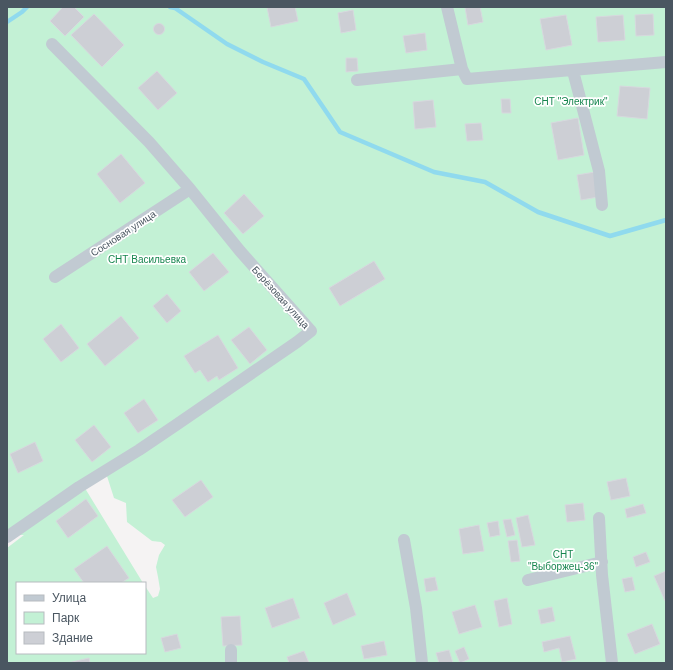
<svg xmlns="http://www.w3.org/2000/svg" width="673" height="670" font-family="Arial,sans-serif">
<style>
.green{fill:#c3f1d5;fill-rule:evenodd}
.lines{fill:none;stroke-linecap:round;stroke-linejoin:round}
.stream{stroke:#90daee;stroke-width:4.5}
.building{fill:#cdcfd5;stroke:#d7d9de}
.minor{stroke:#c1cad2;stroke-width:12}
.labels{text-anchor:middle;stroke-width:3.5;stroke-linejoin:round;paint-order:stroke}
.park-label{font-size:10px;fill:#17864f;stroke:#fff}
.street-label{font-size:10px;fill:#4a5661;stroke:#fff}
</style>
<rect width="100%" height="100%" fill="#f5f3f3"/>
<!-- green -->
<path class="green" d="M7 7H666V663H7V548L24 535H10L7 537ZM106 473 114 498 126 503 127 522 152 541 161 542 165 545 159 555 156 567 158 577 160 589 158 596 153 598 145 586V653H17V583H143L83 485Z"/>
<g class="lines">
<!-- stream -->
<path class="stream" d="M170 7 175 8 227 44 263 62 304 79 340 132 434 172 485 182 538 212 610 236 666 220
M7 22 22 12 27 7"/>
</g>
<!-- building -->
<path class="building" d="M63 7H74L84 17 65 36 50 21Z
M267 7H295L298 21 271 27Z
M465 7H480L483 22 468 25Z
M353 10 356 30 341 33 338 13Z
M94 14 124 45 102 67 71 35Z
M653 14 654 35 636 36 635 15Z
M566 15 572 45 546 50 540 19Z
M623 15 625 40 598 42 596 17Z
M153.5 29a5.5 5.5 0 1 1 11 0a5.5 5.5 0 1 1-11 0Z
M425 33 427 50 406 53 403 36Z
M346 58H357L358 71 346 72Z
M157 71 177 93 158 110 138 88Z
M620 86 650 88 647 119 617 116Z
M501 99H510L511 113H502Z
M433 100 436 127 415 129 413 102Z
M578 118 584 155 558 160 551 123Z
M481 123 483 140 467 141 465 124Z
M121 154 145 183 120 203 97 174Z
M595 172 598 197 581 200 577 175Z
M244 194 264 216 243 234 224 213Z
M213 253 229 272 204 291 189 272Z
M374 261 385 279 340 306 329 288Z
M167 294 181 311 167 323 153 306Z
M121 316 139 338 105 366 87 344Z
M61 324 79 348 61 362 43 339Z
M249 327 267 350 250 364 231 340Z
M218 335 238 368 219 380 217 376 208 382 200 370 195 373 184 356Z
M144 399 158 420 138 433 124 413Z
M94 425 111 447 92 462 75 440Z
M35 442 43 461 18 473 10 454Z
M626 478 630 496 611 500 607 482Z
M201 480 213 497 185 517 172 500Z
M86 499 98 516 68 538 56 521Z
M583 503 585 520 567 522 565 505Z
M643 504 646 513 627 518 625 509Z
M528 515 535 545 522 547 516 518Z
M511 519 515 535 507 537 503 520Z
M498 521 500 535 490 537 487 523Z
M479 525 484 551 463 554 459 529Z
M517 540 520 561 511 562 508 541Z
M107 546 129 578 121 583H84L74 569Z
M646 552 650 562 636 567 633 557Z
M666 571V601H665L654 576Z
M435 577 438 590 426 592 424 579Z
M632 577 635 590 625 592 622 579Z
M347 593 356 615 333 625 324 603Z
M293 598 300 618 272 628 265 608Z
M507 598 512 624 499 627 494 601Z
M475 605 482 627 459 634 452 612Z
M552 607 555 621 541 624 538 610Z
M240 616 242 645 223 646 221 617Z
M652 624 660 644 635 654 627 634Z
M177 634 181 648 165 652 161 638Z
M570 636 576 659 562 662 559 648 544 652 542 642Z
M384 641 387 655 364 659 361 646Z
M464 647 469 659 460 663 455 651Z
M449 650 453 663H439L436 653Z
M304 651 309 663H289L287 657Z
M89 658 90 663H68Z"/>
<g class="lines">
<!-- minor -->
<path class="minor" d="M447 7 462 69 467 79 666 62
M573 71 599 171 602 205
M357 80 462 69
M55 277 190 189
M599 518 602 575 612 663
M7 537 79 487 139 450 176 425 297 342 311 331 240 251 190 189 149 142 52 44
M404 540 416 608 422 663
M528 580 602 562
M231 650V663"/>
</g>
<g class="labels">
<!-- park labels -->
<g class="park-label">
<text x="571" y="105">СНТ "Электрик"</text>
<text x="147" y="263">СНТ Васильевка</text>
<text x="563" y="558">СНТ<tspan x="563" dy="12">"Выборжец-36"</tspan></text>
</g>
<!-- street labels -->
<g class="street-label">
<text transform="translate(123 233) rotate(-33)" y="4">Сосновая улица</text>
<text transform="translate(281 297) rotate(48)" y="4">Берёзовая улица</text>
</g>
</g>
<!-- border -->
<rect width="673" height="670" fill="none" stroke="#4a5661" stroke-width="16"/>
<!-- legend -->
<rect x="16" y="582" width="130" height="72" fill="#ffffff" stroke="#b7bbc0"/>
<rect x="24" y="595" width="20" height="6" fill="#c1cad2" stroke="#b7bbc0"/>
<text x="52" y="602" font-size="12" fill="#4a5661">Улица</text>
<rect x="24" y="612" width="20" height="12" fill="#c3f1d5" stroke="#b7bbc0"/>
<text x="52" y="622" font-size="12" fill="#4a5661">Парк</text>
<rect x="24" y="632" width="20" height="12" fill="#cdcfd5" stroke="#b7bbc0"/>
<text x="52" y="642" font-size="12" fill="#4a5661">Здание</text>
</svg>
